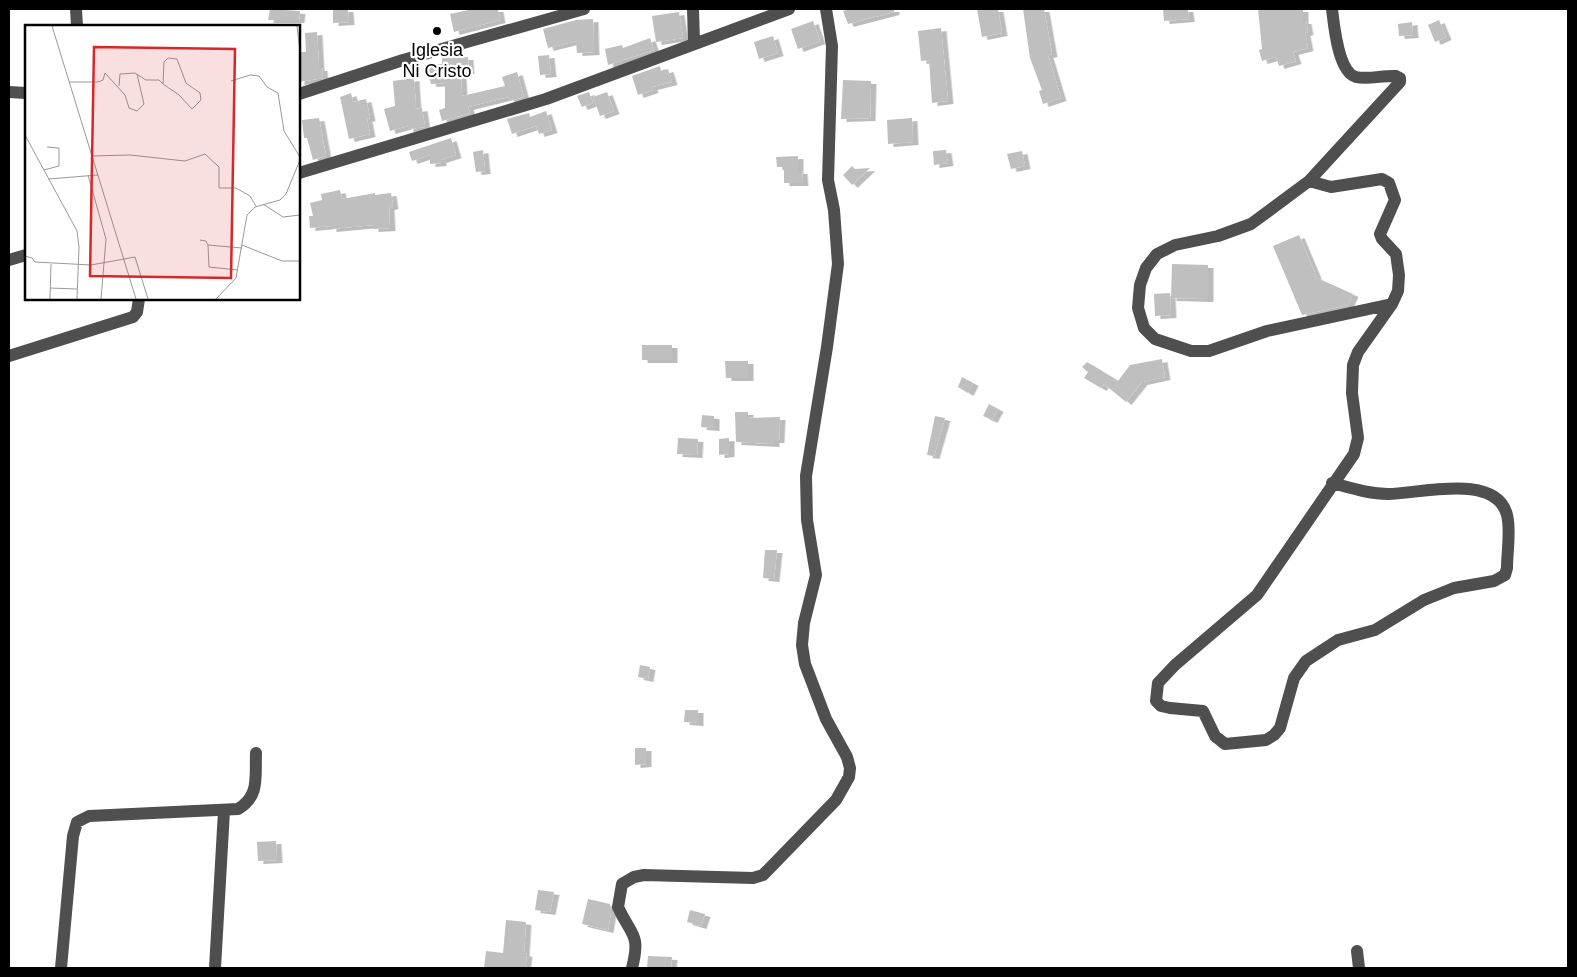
<svg xmlns="http://www.w3.org/2000/svg" width="1577" height="977" font-family="Arial,sans-serif">
<style>
.building{fill:#bfbfbf;filter:url(#shadow)}
.lines{fill:none;stroke-linecap:round;stroke-linejoin:round}
.minor{stroke:#4f4f4f;stroke-width:12}
.poi-dot{fill:#000;stroke:#fff;stroke-width:2}
.labels{text-anchor:middle;stroke-width:4.5;stroke-linejoin:round;paint-order:stroke}
.poi-label{font-size:18px;fill:#000;stroke:#fff}
.inset-road{fill:none;stroke:#999;stroke-width:1}
.view{fill:#d62828;fill-opacity:0.15;stroke:#d62828;stroke-width:2.5}
.inset-edge{fill:none;stroke:#000;stroke-width:2.5}
</style>
<defs>
<filter id="shadow"><feDropShadow dx="5.5" dy="3" stdDeviation="0" flood-color="#0004"/></filter>
</defs>
<rect width="100%" height="100%" fill="#fff"/>
<!-- building -->
<path class="building" d="M270 9 300 11 299 20H268Z
M333 9H348L349 22 333 23Z
M473 9H498L500 20 454 32 450 14Z
M850 9H894V12L848 24 843 11Z
M977 9H998L1002 33 982 37Z
M1023 9H1044L1052 54 1048 55 1061 98 1043 104 1039 91 1042 90 1030 58Z
M1163 9H1188L1189 19 1164 21Z
M1258 9H1303V21H1306L1308 32 1305 33 1308 48 1293 52 1296 61 1279 66 1276 57 1262 61 1259 50 1262 49Z
M679 12 683 38 656 42 652 16Z
M593 19 594 52 577 53 576 41 548 48 543 29 576 20Z
M1439 20 1446 37 1435 42 1428 25Z
M813 21 820 41 798 49 791 29Z
M1412 22 1413 35 1399 36 1398 24Z
M941 28 948 101 932 103 929 60 921 61 918 31Z
M317 32 319 68H322L323 78 299 82V52H306L305 33Z
M773 36 778 53 759 59 754 42Z
M650 38 654 50 608 65 605 49 622 45 623 48Z
M549 55 551 74 540 75 538 56Z
M468 57 469 71 461 72 462 96 505 86 502 77 517 72 524 97 510 101 508 97 468 107 470 113 442 121 439 110 445 108V83L431 84 425 65 442 64V58Z
M660 66 661 71 668 69 672 82 652 87 653 90 638 95 632 76Z
M414 78 416 109 422 108 425 127 408 129V126L390 131 384 109 395 106 393 81Z
M843 80 871 81 870 118 841 119Z
M589 92 593 103 582 107 577 96Z
M607 92 614 111 600 116 593 97Z
M351 93 353 102 366 99 370 118 367 119 370 134 349 139 340 97Z
M546 111 552 130 539 134 536 126 512 134 507 119 529 113 530 117Z
M319 118 326 156 313 160 307 138H304L302 120Z
M912 118 913 142 888 144 887 120Z
M451 138 456 155 441 160V163L430 164V155L412 161 409 152Z
M483 150 485 171 476 172 473 152Z
M946 150 948 163 934 165 933 151Z
M1022 151 1025 166 1011 169 1007 154Z
M798 156V171H802L803 183H784V167H777L776 157Z
M852 166 855 169 870 168 852 185 843 175Z
M340 190 342 199 375 193V195L391 193 393 206 389 207 390 228 373 229V225L331 229V226L310 228 309 216H313L310 203 322 200 321 194Z
M1299 235 1317 278 1353 294 1348 305 1302 315 1273 246Z
M1172 264 1208 265V299L1171 298Z
M1170 293 1171 315 1155 316 1154 294Z
M642 345H672V360H642Z
M1162 359 1165 377 1142 382 1126 402 1104 384 1101 388 1084 378 1088 372 1082 367 1087 362 1118 381 1130 365Z
M725 361H748V378H726Z
M962 377 973 383 968 393 958 387Z
M989 404 998 409 992 420 983 416Z
M735 412H748V418L780 417 779 440H774V444L736 442Z
M702 415 714 416V428L701 427Z
M935 416 945 418 934 456 927 455Z
M678 438 698 439 697 455 677 454Z
M729 438V454L719 455V439Z
M765 550H777L774 579 763 578Z
M640 665 650 667 648 679 638 677Z
M685 710H698V723L684 722Z
M635 748H646V764L635 765Z
M276 841 277 860 258 861 257 842Z
M538 890 554 892 550 912 535 910Z
M588 899 610 904 611 912 608 930 582 924Z
M690 910 705 914 701 926 687 922Z
M506 920 526 922 524 953 527 954 525 968H484L486 951 503 953Z
M648 956 672 957 671 968H647Z"/>
<g class="lines">
<!-- minor -->
<path class="minor" d="M76 9 77 26
M693 9 694 43
M1332 9C1334 25 1338 72 1356 77 1368 80 1384 75 1396 76L1400 78V82L1309 181 1251 224 1218 236 1175 245 1157 254 1146 268 1140 285 1138 308 1144 328 1155 339 1191 351H1209L1267 331 1392 304
M9 92 26 93
M299 94 403 60 584 9
M299 173 546 99 789 9
M1309 181 1331 187 1382 179 1389 183 1395 200 1380 234 1382 239 1396 254 1399 275 1398 291 1392 304 1358 352 1353 365 1352 393 1358 438 1354 454 1257 595 1175 665 1158 683 1156 701 1161 706 1170 708 1203 711 1215 736 1225 744 1266 740 1274 735 1280 728 1294 678 1306 661 1338 640 1375 630 1424 600 1454 588 1494 581 1505 575 1507 568C1507 552 1511 530 1507 515 1496 472 1419 494 1388 494 1369 494 1351 488 1332 483
M9 260 26 255
M9 356 133 317 137 312 139 299
M1357 951 1359 968
M61 968 73 836 77 822 89 816 238 809C260 796 255 777 256 753
M215 968 224 811
M632 968C641 933 631 936 618 907L622 884 634 877 644 875 753 878 763 875 836 800 849 777 850 768 847 757 826 719 805 664 802 645 804 623 816 575 807 520 806 476 827 347 838 264 834 210 828 180 832 46 826 9"/>
</g>
<!-- markers -->
<circle class="poi-dot" cx="437" cy="31" r="5"/>
<g class="labels">
<!-- poi labels -->
<g class="poi-label">
<text x="437" y="56">Iglesia<tspan x="437" dy="21">Ni Cristo</tspan></text>
</g>
</g>
<!-- overview -->
<g transform="translate(25 25)">
<rect width="275" height="275" fill="#fff"/>
<path class="inset-road" d="M27 1 111 274M272 1 275 26M206 56 225 50 234 51 242 62 253 68 259 106 275 132M44 57H73L78 55 80 48 100 70 104 83 112 86 119 79 112 49M94 61 95 49 110 48 121 55H134L138 59 154 70 167 84 176 75 175 68 161 58 152 34 143 33 139 37 138 59M0 110 52 206 54 222 52 274M66 131 105 130 160 136 180 129 194 142V163H211L225 171 231 181M19 145 34 141V123L22 122M63 150 81 214 76 274M23 154 73 150M238 179 258 192 275 190M175 215 181 216 183 220 217 223M183 220 184 242 213 245M217 220 257 236H275M0 231 7 233 10 237 66 240 110 232 123 274M25 263 52 264M25 274 26 239M191 274 211 253 222 190 230 182 255 175 261 169 275 135"/>
<path class="view" d="M69 22 210 24 206 253 65 251Z"/>
<rect width="275" height="275" class="inset-edge"/>
</g>
<!-- border -->
<rect width="1577" height="977" fill="none" stroke="#000000" stroke-width="20"/>
</svg>
